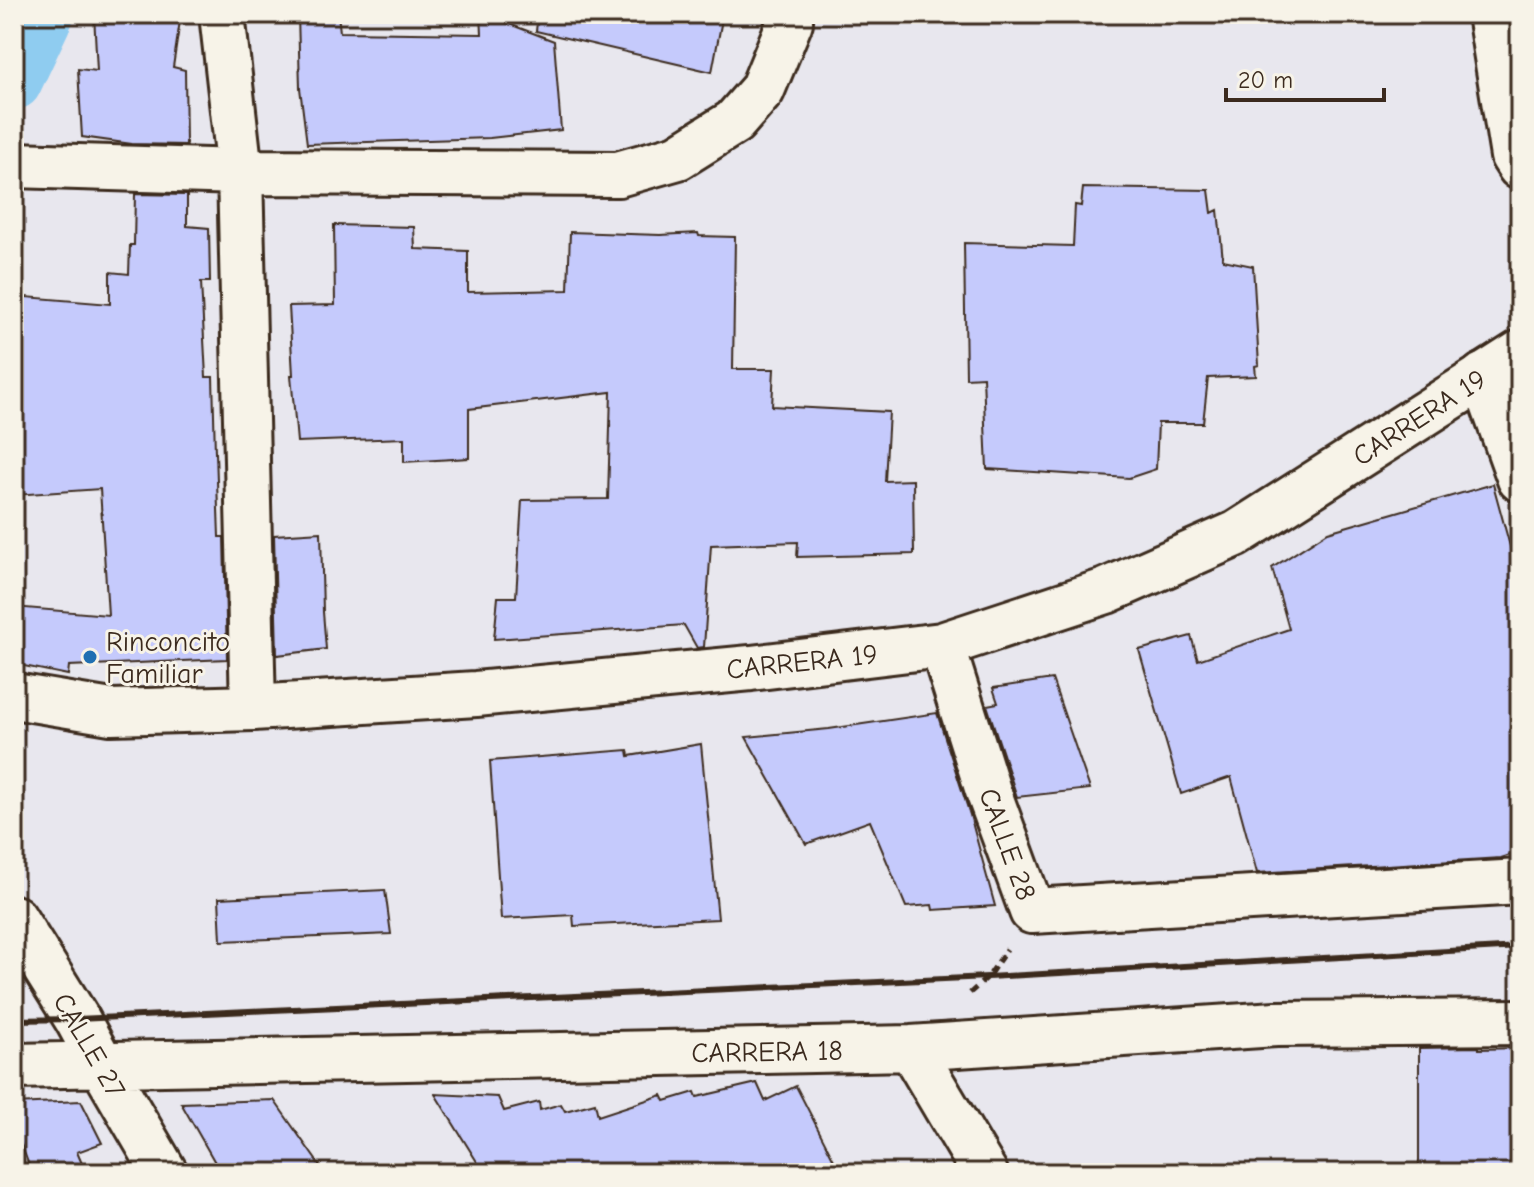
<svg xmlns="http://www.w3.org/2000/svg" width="1534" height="1187" font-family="'Comic Neue',sans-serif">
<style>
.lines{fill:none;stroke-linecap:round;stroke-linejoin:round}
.canal{stroke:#8fccf0;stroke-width:56}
.building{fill:#c5cafc;stroke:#3b2a1e;stroke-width:2}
.street-casing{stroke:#3b2a1e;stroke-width:50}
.secondary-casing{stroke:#3b2a1e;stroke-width:50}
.path{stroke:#3b2a1e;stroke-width:5;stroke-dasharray:8 6;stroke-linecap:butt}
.street{stroke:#f7f3e8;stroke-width:44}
.secondary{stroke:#f7f3e8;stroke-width:44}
.rail{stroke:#3b2a1e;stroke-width:6}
.poi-dot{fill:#1f6fb2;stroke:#f7f3e8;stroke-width:3}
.labels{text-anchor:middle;stroke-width:6;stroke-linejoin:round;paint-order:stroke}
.street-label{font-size:28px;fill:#3b2a1e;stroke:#f7f3e8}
.poi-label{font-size:28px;fill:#3b2a1e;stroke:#f7f3e8;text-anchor:start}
</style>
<rect width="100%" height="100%" fill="#e8e7ee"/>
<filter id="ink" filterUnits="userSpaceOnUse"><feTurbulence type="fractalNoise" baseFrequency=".0125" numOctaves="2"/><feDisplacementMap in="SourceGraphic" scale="16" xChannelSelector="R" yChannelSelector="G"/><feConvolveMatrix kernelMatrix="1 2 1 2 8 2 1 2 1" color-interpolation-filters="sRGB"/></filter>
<g filter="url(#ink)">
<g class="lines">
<!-- canal -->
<path class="canal" d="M14 82 46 14"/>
</g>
<!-- building -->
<path class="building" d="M94 14H181L173 67 185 70 186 145 132 144 82 137 78 69 97 71Z
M298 14H338L340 32 482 34 481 14H483L554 41 561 130 490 138 307 144 300 88Z
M538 14H723L712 72 536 31Z
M1083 188 1209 190 1212 213 1218 210 1223 260 1253 266 1259 365 1255 366 1256 376 1208 378 1203 423H1158L1156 469 1129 478 987 469 983 377 966 378 964 243 1073 246 1075 205 1081 206Z
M135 194 187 195V226L209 228 210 282H201L206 377H213L215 453H216L219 537H224L227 659 69 666 68 675 14 664V607L108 615 100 489 14 495V296L110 304V272L129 274 130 245H134Z
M334 225 414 227 415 249 468 251V292L568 290 570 232 660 235 698 233 699 236 735 237 733 369H774L772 406 889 412 885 481 913 480 914 554 797 557 798 542 711 545 704 647 697 648 684 625 494 639 498 597H516L522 500 608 499 611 392 469 409V458L404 462V438L297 442 291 375H293L289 306 335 305Z
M1493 484 1520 583V852L1501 858 1257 873 1231 777 1181 794 1139 650 1191 636 1198 660 1289 629 1272 568 1328 532Z
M321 532 323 612 326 649 277 655 274 535Z
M1052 679 1090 789 1017 797 987 705 998 703 993 688Z
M937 713 970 815 995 906 933 910 932 905 906 907 870 821 806 844 746 737 829 729Z
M701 744 718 919 574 926 573 915 501 919 490 761 628 750 629 756Z
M385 890 391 934 221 941 219 898Z
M1479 1047V1049L1520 1048V1173H1419V1048Z
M757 1083 765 1101 796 1086 836 1164 802 1173H484L435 1094 498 1097 504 1111 539 1102 540 1110 561 1104 565 1111 595 1103 598 1116 662 1095 665 1101 695 1092 697 1097Z
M274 1100 325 1173H221L181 1103Z
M81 1101 102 1143 77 1152 86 1173H32L14 1126V1104Z"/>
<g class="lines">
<!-- street casing -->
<g class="street-casing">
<path id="street" d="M222 14 240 172 253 708
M1490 14 1513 156 1520 167
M14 165 240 172 618 174 678 157 734 122 762 90 790 22V14
M1483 376 1520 479
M942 645 988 791 1032 911 1520 882
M14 918 77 1019 102 1065 165 1173
M911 1048 985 1173
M14 1066 911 1048 1276 1024 1520 1022"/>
</g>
<!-- secondary casing -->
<g class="secondary-casing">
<path id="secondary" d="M14 696 111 712 253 708 476 694 751 668 942 645 1106 591 1236 534 1520 353"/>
</g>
<!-- path -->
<path class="path" d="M970 993 988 977 1007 949"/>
<!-- street -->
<use href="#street" class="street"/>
<!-- secondary -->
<use href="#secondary" class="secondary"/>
<!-- rail -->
<path class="rail" d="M14 1020 77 1019 988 977 1520 947"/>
</g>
</g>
<!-- markers -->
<circle class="poi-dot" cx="90" cy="657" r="8"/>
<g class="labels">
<!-- street labels -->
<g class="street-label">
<text transform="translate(1419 417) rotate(-33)" y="10">CARRERA 19</text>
<text transform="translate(802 661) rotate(-6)" y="10">CARRERA 19</text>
<text transform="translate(1008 844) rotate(70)" y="10">CALLE 28</text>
<text transform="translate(90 1045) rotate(60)" y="10">CALLE 27</text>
<text transform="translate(767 1051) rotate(-1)" y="10">CARRERA 18</text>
</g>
<!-- poi labels -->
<g class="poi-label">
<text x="106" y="651">Rinconcito<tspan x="106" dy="32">Familiar</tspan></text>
</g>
</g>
<!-- margin -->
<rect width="1534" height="1187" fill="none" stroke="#f7f3e8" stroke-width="48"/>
<rect x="24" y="24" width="1486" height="1139" fill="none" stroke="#3b2a1e" stroke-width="3" filter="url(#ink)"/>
<!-- scale -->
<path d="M1226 88v12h158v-12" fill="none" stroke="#3b2a1e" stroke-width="4"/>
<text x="1238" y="88" font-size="24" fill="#3b2a1e" stroke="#f7f3e8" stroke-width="6" paint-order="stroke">20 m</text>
</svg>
